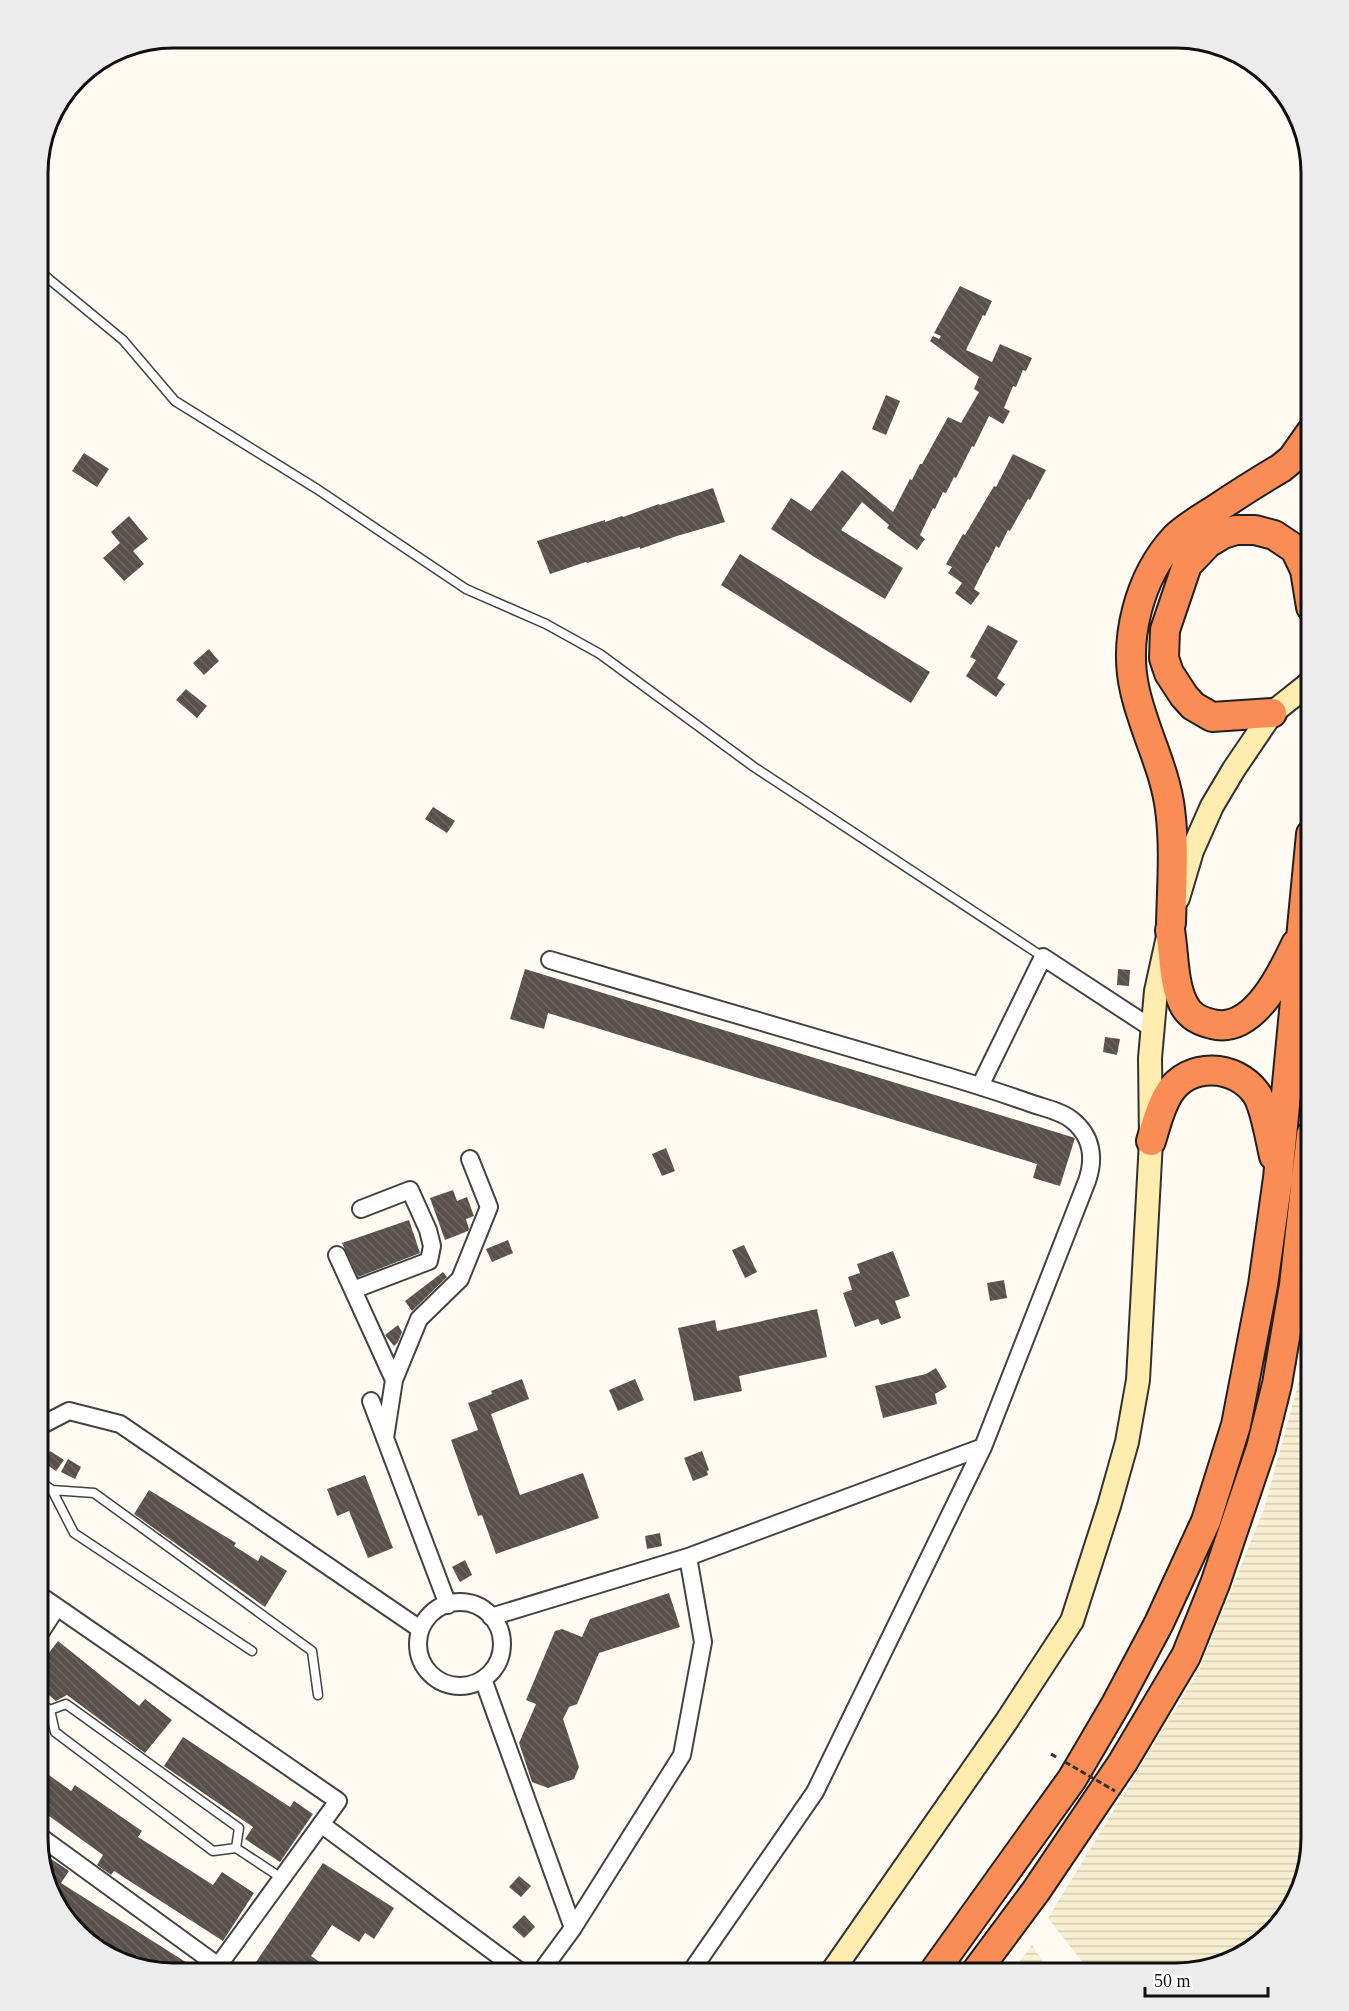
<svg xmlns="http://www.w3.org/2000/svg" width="1349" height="2011" font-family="'Times New Roman',serif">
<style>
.farmland{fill:url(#farmland-rules)}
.building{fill:url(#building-back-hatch)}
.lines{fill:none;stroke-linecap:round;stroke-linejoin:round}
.lane-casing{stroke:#434343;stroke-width:11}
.street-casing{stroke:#434343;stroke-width:20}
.secondary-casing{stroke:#323232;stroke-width:26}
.highway-casing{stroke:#212121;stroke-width:32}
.path{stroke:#323232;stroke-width:3;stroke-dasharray:6 3;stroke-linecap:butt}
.lane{stroke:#fff;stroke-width:8}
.street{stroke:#fff;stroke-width:16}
.secondary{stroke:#ffecae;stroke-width:22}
.highway{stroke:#fa8d55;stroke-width:28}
.path-bridge{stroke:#323232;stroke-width:3;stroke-dasharray:6 3;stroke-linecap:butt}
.rim{fill:none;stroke:#101010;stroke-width:3}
</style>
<defs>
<pattern id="farmland-rules" width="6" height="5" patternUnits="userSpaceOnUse" patternTransform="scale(1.5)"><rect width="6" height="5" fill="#f7efd1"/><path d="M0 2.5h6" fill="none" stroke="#d3ccb2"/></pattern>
<pattern id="building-back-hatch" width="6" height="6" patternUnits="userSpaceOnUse" patternTransform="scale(1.5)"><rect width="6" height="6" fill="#594f4b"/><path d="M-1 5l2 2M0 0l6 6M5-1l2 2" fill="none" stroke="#6c6461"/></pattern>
</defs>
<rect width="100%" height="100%" fill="#fffbf3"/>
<!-- farmland -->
<path class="farmland" d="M1311 1337V1838L1293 1906 1243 1955 1176 1973H1091L1048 1918 1198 1672 1264 1509Z
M1032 1945 1050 1973H1011Z"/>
<!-- building -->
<path class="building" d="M960 286 992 301 985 316 983 315 966 350 992 362 1000 344 1032 358 1026 371 1023 370 1016 387 1013 386 1004 408 1010 411 1003 424 989 416 974 447 972 446 956 478 954 477 946 493 943 492 935 509 933 508 920 535 925 539 917 550 887 528 889 525 862 502 841 530 903 568 885 599 816 558 771 529 791 498 811 511 842 470 893 512 910 479 912 480 920 464H922L948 417 961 423 979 392 974 389 979 377 930 341 933 336 939 339 941 336 934 333Z
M886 395 900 401 886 435 872 429Z
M84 453 109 469 97 487 72 471Z
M1013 454 1046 470 1030 500 1028 499 1010 531 1008 530 999 548 996 546 988 563H987L974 589 980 593 971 605 955 593 962 583 948 573 952 567 946 564 963 534 965 535 994 486 996 487Z
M713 488 725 522 677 536 640 549V547L587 563 586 562 550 574 537 541 605 520V522L622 516 623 517 659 504 660 505Z
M129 516 148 539 133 551 144 564 124 581 103 558 120 543 111 532Z
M740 554 930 672 911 703 721 585Z
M988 625 1018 641 997 678 1005 684 996 697 966 676 976 660 970 657Z
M209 649 219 661 204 675 193 663Z
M186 689 207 706 197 718 176 700Z
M433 807 455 821 447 833 425 819Z
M525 969 1075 1138 1060 1186 1033 1178 1037 1164 548 1013 544 1029 510 1019Z
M1118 969 1130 970 1129 986 1117 985Z
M1105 1037 1120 1039 1117 1055 1103 1052Z
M666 1148 675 1171 662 1176 652 1154Z
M453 1190 457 1201 467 1197 474 1216 466 1219 469 1229 468 1231 445 1240 430 1198Z
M409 1220 420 1253 358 1277 342 1243Z
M508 1240 513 1253 492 1262 486 1249Z
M744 1245 757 1272 745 1278 732 1250Z
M893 1251 910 1296 895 1301 901 1318 881 1325 878 1319 855 1327 843 1293 852 1290 848 1277 860 1273 857 1264Z
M443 1272 447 1277 412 1311 405 1301Z
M1004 1280 1007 1298 990 1301 987 1283Z
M817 1309 827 1357 739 1376 742 1391 694 1401 678 1328 715 1320 717 1331Z
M398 1325 402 1332 398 1342 394 1346 385 1335Z
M936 1368 947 1387 935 1394 937 1404 883 1418 875 1386 926 1374Z
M522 1379 529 1399 491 1414 520 1495 583 1473 599 1518 496 1554 482 1515 478 1516 451 1440 478 1430 468 1403 492 1394 491 1391Z
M635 1379 644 1400 618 1411 609 1390Z
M50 1451 64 1460 56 1471 43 1462Z
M702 1451 709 1470 707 1471 708 1475 693 1481 684 1458Z
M68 1459 81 1467 75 1479 61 1472Z
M365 1475 393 1548 368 1558 349 1511 337 1516 327 1489Z
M149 1490 236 1543 234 1546 258 1561 261 1555 287 1571 265 1607 134 1514Z
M660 1533 662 1546 647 1549 645 1536Z
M465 1560 472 1575 460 1582 452 1567Z
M669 1593 680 1627 599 1653 577 1704 569 1707 563 1719 579 1767 574 1779 548 1788 532 1782 519 1743 536 1704 526 1700 555 1631 562 1629 582 1637 590 1619Z
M58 1641 139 1706 145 1699 172 1720 145 1753 67 1695 56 1701 38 1686V1667Z
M183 1737 290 1807 294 1801 313 1814 280 1862 245 1839 253 1827 164 1766Z
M38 1767 71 1791 75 1785 142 1831 138 1837 213 1885 222 1872 254 1893 223 1941 114 1871 111 1875 97 1865 103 1855 38 1808Z
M41 1852 69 1871 61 1883 203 1973H165L105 1955 56 1905Z
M323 1863 394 1908 374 1939 365 1933 359 1942 332 1925 311 1956 335 1973H260L252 1968Z
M519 1876 531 1886 521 1897 509 1887Z
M524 1915 535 1927 524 1938 512 1927Z"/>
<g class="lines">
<!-- lane casing -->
<g class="lane-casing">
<path id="lane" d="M38 270 123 340 175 401 317 489 466 589 546 624 600 654 754 767 1043 957
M38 1480 52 1490 74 1533 252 1651
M52 1490 94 1493 312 1651 318 1695
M38 1701 50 1710
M66 1704 239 1828 236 1848 213 1851 55 1732 50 1710Z
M236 1848 283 1879"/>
</g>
<!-- street casing -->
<g class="street-casing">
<path id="street" d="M550 960C675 997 800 1033 926 1070 961 1080 996 1091 1030 1103 1044 1108 1061 1111 1072 1120 1092 1136 1095 1158 1087 1181L983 1447 815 1792 690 1973
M980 1086 1043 957 1153 1029
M337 1255 394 1380
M353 1290 429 1261 432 1246 428 1230 410 1190 361 1209
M371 1401 448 1605
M38 1427 69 1411 120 1424 420 1629
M385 1438 394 1380 419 1319 460 1279 489 1207 470 1159
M38 1594 338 1801 213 1973
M418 1644a42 42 0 1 1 84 0a42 42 0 1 1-84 0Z
M491 1617 688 1557 983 1447
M38 1636 57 1607
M483 1679 573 1928
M321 1824 522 1973
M38 1835 228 1973
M540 1973 573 1928 682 1755 703 1642 688 1557"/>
</g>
<!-- secondary casing -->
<g class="secondary-casing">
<path id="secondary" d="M1178 898 1192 851 1212 806 1234 769 1272 713 1311 682
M831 1973 1006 1722 1072 1621 1109 1506 1127 1442 1138 1380 1151 1141 1150 1058 1156 991 1167 941"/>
</g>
<!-- highway casing -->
<g class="highway-casing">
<path id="highway" d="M1272 713 1212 717 1193 706 1184 696 1169 673 1164 658 1165 630 1187 565 1208 543 1223 534 1236 530H1255L1274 535 1295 549 1305 570 1311 607
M1171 923C1172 885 1175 847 1170 809 1165 769 1144 731 1135 691 1123 640 1139 577 1175 538 1186 527 1202 518 1216 509 1237 495 1259 481 1281 468L1292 459 1311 432
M1170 930C1174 954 1173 982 1183 1003 1189 1016 1199 1021 1212 1024 1253 1035 1282 974 1296 944
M1151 1141C1156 1125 1160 1107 1169 1093 1189 1062 1235 1064 1256 1093 1265 1106 1270 1139 1274 1156
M933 1973 1072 1779 1116 1704 1159 1623 1206 1521 1236 1425 1263 1285 1278 1178 1311 834
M975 1973 1036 1891 1123 1762 1186 1656 1215 1584 1261 1448 1277 1384 1294 1285 1311 1135"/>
</g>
<!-- path -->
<path class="path" d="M1051 1754 1058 1758"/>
<!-- lane -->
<use href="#lane" class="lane"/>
<!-- street -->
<use href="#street" class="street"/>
<!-- secondary -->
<use href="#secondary" class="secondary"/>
<!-- highway -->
<use href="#highway" class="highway"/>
<!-- path-bridge -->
<path class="path-bridge" d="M1065 1762 1115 1791"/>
</g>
<!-- crop -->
<path d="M0 0H1349V2011H0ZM173 48H1176A125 125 0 0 1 1301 173V1838A125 125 0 0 1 1176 1963H173A125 125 0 0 1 48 1838V173A125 125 0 0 1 173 48Z" fill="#ececec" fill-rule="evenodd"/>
<path class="rim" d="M173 48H1176A125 125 0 0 1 1301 173V1838A125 125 0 0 1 1176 1963H173A125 125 0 0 1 48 1838V173A125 125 0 0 1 173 48Z"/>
<!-- scale -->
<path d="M1145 1987v9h123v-9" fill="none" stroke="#101010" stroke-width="3"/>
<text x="1154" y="1987" font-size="18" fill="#101010" stroke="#ffffff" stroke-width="4.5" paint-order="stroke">50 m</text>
</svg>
